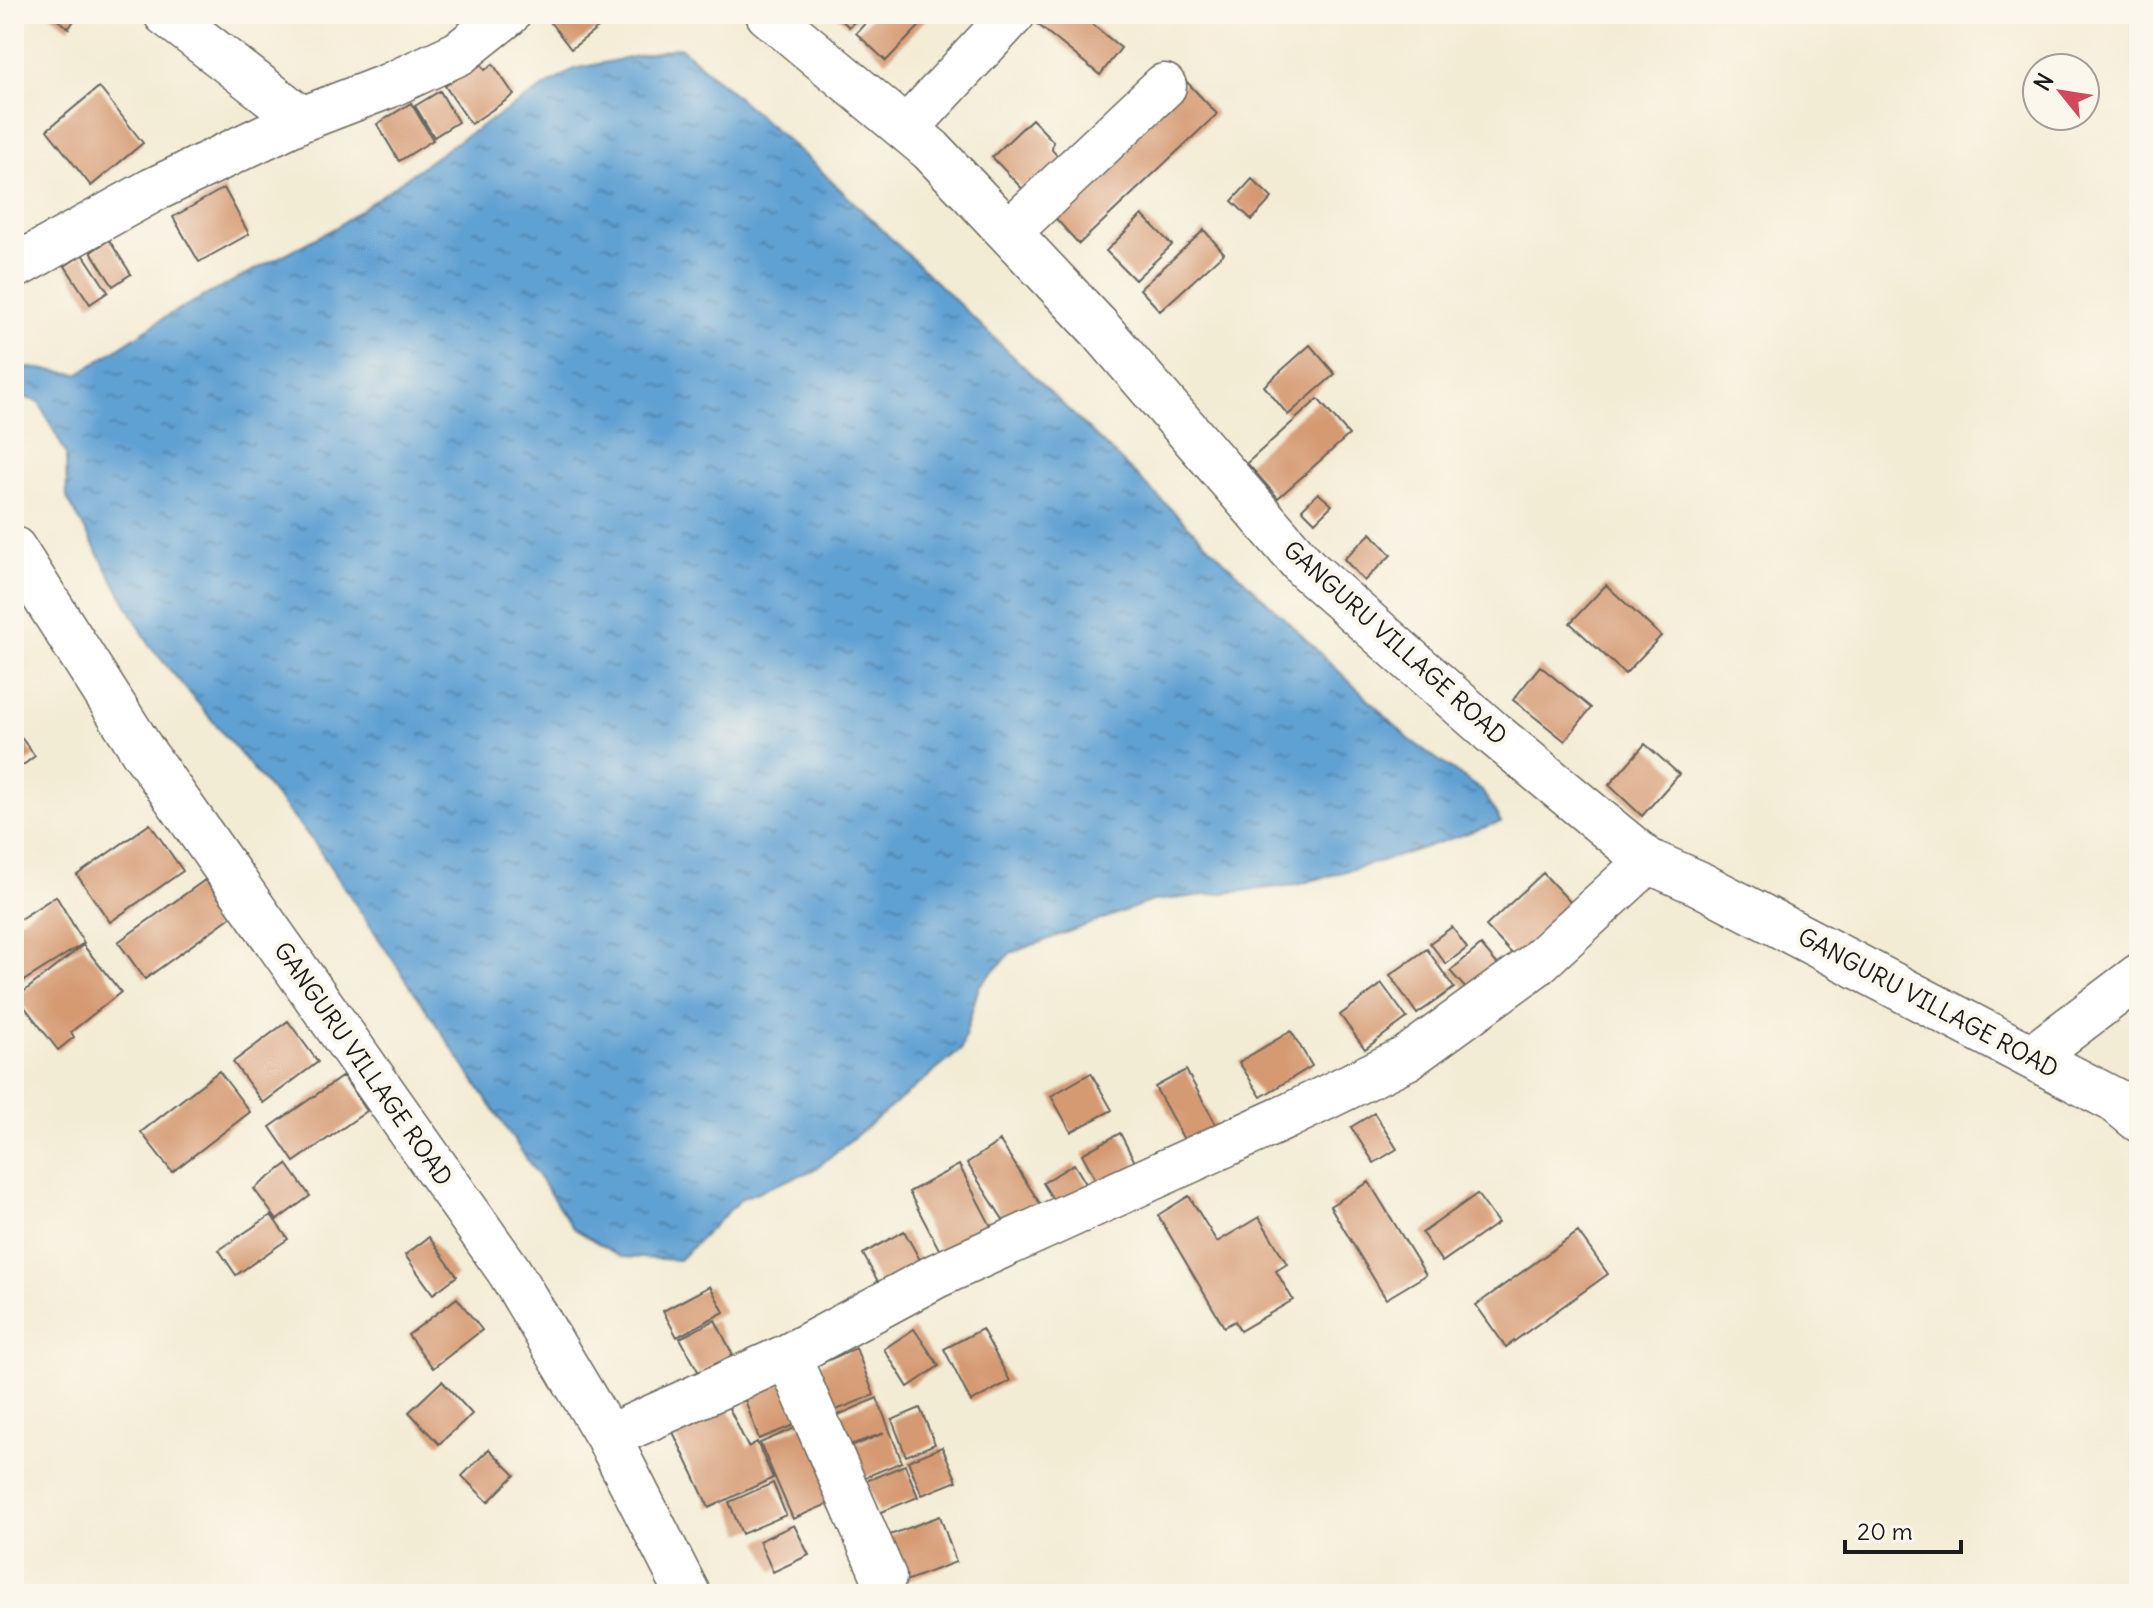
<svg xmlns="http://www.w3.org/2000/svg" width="2153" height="1608" font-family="Delius,sans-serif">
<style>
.water{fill:url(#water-ripples);stroke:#3e5e78;stroke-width:2}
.building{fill:#d59a72}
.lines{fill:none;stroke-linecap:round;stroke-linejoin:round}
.minor-casing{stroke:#67655d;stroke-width:47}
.minor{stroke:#fff;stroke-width:44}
.labels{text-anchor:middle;stroke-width:8;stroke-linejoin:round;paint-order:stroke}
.street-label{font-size:24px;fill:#1c1c1c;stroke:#fbf7ec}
</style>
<defs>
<pattern id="water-ripples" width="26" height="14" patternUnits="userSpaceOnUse" patternTransform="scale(2)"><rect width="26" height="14" fill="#60a1d3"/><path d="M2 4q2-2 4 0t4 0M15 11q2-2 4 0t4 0" fill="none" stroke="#4e82aa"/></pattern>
</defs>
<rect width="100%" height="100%" fill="#fbf7ec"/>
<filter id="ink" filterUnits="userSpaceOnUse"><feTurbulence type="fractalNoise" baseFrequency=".0125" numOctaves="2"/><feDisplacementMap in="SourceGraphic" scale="16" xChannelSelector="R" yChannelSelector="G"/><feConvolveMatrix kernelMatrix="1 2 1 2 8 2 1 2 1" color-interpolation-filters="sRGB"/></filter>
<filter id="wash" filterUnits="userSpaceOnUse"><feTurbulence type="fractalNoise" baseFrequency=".006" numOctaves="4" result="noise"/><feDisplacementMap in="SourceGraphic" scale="32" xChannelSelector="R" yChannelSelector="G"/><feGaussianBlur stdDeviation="1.8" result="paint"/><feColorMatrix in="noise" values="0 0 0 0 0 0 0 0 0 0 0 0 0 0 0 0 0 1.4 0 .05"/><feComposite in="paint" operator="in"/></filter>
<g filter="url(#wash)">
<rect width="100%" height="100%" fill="#f3ecd5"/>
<!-- water -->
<path class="water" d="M680 47 813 163 1410 740 1482 791 1501 822 1396 857 1296 885 1152 901 1011 953 979 986 961 1050 814 1170 742 1198 679 1260 621 1257 573 1228 313 841 150 646 67 498 66 454 39 402 14 394V366L79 374 170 314 335 228 462 138 574 69Z"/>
<g id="blocks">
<!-- building -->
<path class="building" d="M49 14H78L69 28Z
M559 14H602L607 21 571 49 550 22Z
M835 14H862L849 27Z
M874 14H931L886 61 856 33Z
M1044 14H1080L1121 48 1100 75 1036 23Z
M480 62 485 70 493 64 514 95 471 124 445 86Z
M1186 81 1217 114 1079 244 1049 211Z
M99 87 143 143 91 186 47 130Z
M440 91 458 122 434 137 415 106Z
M411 103 433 140 399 161 377 124Z
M1032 119 1053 141 1052 150 1066 165 1031 198 992 157Z
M1252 179 1272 198 1252 220 1232 201Z
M224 188 249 234 199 262 173 217Z
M1142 215 1172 245 1135 280 1106 251Z
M1204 230 1224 253 1160 311 1140 289Z
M109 240 131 274 113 286 91 252Z
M83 254 108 292 90 304 65 266Z
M1310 345 1335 374 1288 415 1264 386Z
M1318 399 1349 435 1278 498 1247 463Z
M1318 493 1332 505 1315 522 1302 509Z
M1371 533 1391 555 1364 581 1344 559Z
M1606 585 1661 636 1625 674 1570 623Z
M1540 666 1591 708 1565 741 1513 700Z
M14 728 35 756 14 772Z
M1645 744 1679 774 1642 816 1609 785Z
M150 824 183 871 110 922 77 875Z
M1543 873 1573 905 1516 958 1486 926Z
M205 880 232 916 145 979 118 942Z
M56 896 84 943 20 983 14 973V923Z
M1452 927 1467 948 1446 964 1430 943Z
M83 945 121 992 71 1032 74 1037 58 1050 17 997Z
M1481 945 1498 965 1468 991 1450 971Z
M1427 949 1454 988 1417 1014 1390 975Z
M1382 984 1407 1018 1365 1049 1340 1015Z
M288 1021 318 1062 263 1103 233 1062Z
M1291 1031 1312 1066 1261 1097 1239 1062Z
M1186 1070 1218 1128 1187 1145 1155 1087Z
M219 1071 250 1112 172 1172 141 1132Z
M1091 1073 1112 1110 1071 1132 1051 1096Z
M343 1076 367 1111 294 1162 270 1127Z
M1374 1113 1397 1149 1374 1163 1351 1127Z
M1120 1133 1137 1166 1099 1186 1082 1154Z
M1000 1141 1044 1210 1011 1232 967 1163Z
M287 1164 310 1196 277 1220 254 1189Z
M1074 1164 1091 1192 1060 1211 1043 1183Z
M959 1165 993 1230 943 1257 909 1192Z
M1369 1182 1426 1275 1386 1299 1330 1206Z
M1477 1194 1498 1223 1442 1262 1422 1233Z
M1189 1196 1217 1242 1259 1217 1287 1264 1276 1271 1293 1300 1240 1331 1235 1321 1224 1327 1158 1215Z
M271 1215 288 1239 236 1275 219 1250Z
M904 1231 924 1267 882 1289 863 1254Z
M1578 1232 1608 1274 1506 1347 1476 1305Z
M429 1237 457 1276 433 1294 405 1255Z
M710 1286 724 1312 677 1337 663 1311Z
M457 1298 482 1330 433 1368 408 1335Z
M715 1320 733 1355 699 1373 680 1338Z
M914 1329 939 1366 908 1387 884 1349Z
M982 1329 1010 1381 971 1402 944 1349Z
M856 1348 874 1395 834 1411 815 1366Z
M442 1381 472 1414 439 1444 409 1412Z
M786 1382 802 1422 759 1439 744 1397Z
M877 1398 902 1462 863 1478 851 1447 884 1433 850 1445 838 1415Z
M728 1406 748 1447 757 1442 773 1478 709 1508 673 1432Z
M920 1408 935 1444 906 1456 892 1420Z
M804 1424 844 1497 793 1519 760 1443Z
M942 1447 957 1481 922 1495 908 1461Z
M489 1449 515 1475 488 1502 462 1476Z
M905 1465 918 1497 879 1513 866 1481Z
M773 1483 786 1515 742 1534 729 1502Z
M940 1516 956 1562 903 1582 887 1536Z
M794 1525 809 1555 773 1572 759 1541Z"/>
</g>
</g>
<g filter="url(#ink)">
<use href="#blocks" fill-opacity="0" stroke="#67655d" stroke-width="2"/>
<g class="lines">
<!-- minor casing -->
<g class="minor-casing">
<path id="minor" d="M166 14 302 119
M768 14 931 150 1099 328 1306 568 1494 734 1648 861 1698 883 2116 1101 2139 1120
M906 129 1013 14
M1010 231 1164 86
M14 267 153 190 302 119 388 86 459 53 508 14
M14 549 142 750 509 1271 608 1437 688 1594
M2032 1057 2139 976
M788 1356 884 1577
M608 1437 788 1356 936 1276 1286 1117 1407 1058 1535 965 1648 861"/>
</g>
<!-- minor -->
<use href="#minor" class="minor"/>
</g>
</g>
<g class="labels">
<!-- street labels -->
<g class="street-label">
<text transform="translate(1395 643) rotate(42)" y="8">GANGURU VILLAGE ROAD</text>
<text transform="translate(1928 1003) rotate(28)" y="8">GANGURU VILLAGE ROAD</text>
<text transform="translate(363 1064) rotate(55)" y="8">GANGURU VILLAGE ROAD</text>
</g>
</g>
<!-- margin -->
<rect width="2153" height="1608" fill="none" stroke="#fbf7ec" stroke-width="48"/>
<!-- north arrow -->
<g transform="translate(2061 92) rotate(300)"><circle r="38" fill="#fbf7ec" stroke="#a29f99" stroke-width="2"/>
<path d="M0-6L14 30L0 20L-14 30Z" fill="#d1495b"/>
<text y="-12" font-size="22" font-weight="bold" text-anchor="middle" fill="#1c1c1c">N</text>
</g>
<!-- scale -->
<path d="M1845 1540v12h116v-12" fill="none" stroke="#1c1c1c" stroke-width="4"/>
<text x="1857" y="1540" font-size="24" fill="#1c1c1c" stroke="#fbf7ec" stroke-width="6" paint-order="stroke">20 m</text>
</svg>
